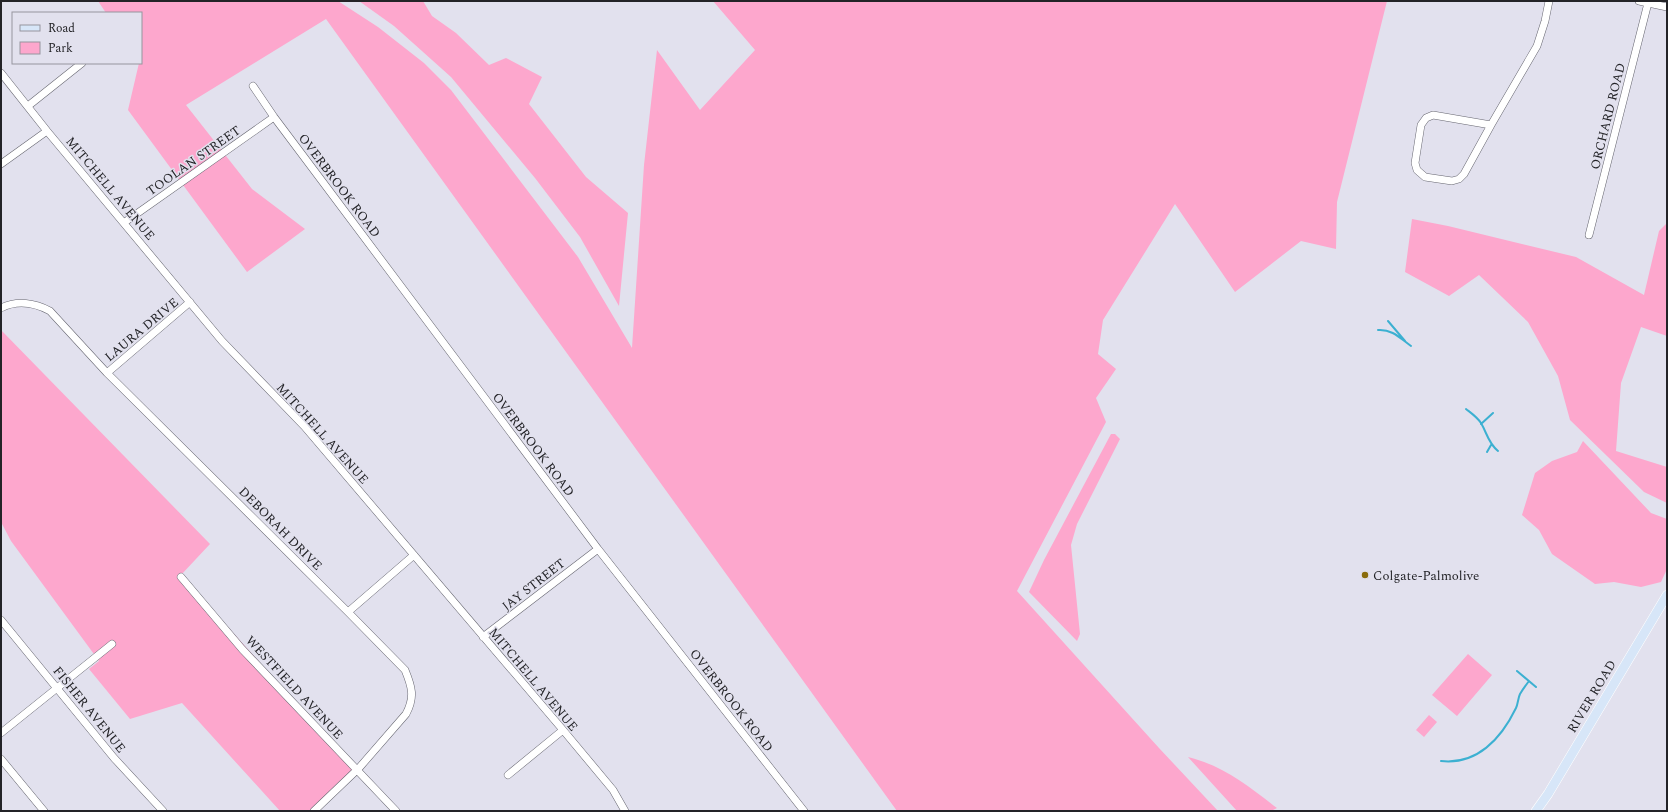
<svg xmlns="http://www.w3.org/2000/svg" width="1668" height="812" font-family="Spectral,serif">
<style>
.green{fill:#fda7cd}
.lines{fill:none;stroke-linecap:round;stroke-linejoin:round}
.stream{stroke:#3cb0d1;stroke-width:2}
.minor-casing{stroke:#666670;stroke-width:8}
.major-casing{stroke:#fff;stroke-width:10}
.minor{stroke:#fff;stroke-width:7}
.major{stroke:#d7e6f8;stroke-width:9}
.poi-dot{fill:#8a6c0c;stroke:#e2e1ee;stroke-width:1.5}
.labels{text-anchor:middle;stroke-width:3;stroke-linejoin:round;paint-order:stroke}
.street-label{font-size:13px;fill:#232327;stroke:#e2e1ee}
.poi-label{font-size:13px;fill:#232327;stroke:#e2e1ee;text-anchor:start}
</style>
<rect width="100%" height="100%" fill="#e2e1ee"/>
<!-- green -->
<path class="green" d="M98 1H338L378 27 424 63 451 90 578 257 632 348 644 165 657 50 700 110 755 50 713 1H1387L1337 202 1336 249 1301 241 1235 292 1175 204 1103 320 1098 354 1116 369 1096 398 1106 422 1017 591 1159 748 1218 811H897L326 19 186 105 252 189 305 229 247 272 128 110 139 63H141V13H106Z
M359 1H423L432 16 456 33 489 65 506 58 542 77 529 104 586 177 628 213 619 306 580 237 535 178 451 77 394 26Z
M1412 219 1448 226 1576 257 1644 295 1659 231 1667 223V336L1641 327 1621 383 1616 451 1667 467V503L1644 492 1570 420 1558 376 1528 322 1479 275 1449 296 1405 272Z
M1 330 210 544 181 575 356 769 313 811H280L182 703 130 719 89 669 99 661 11 541 1 522Z
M1111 434H1115L1120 439 1077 524 1071 545 1080 634 1077 641 1029 592 1044 560Z
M1583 441 1651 513 1667 519V569L1661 582 1641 587 1614 582 1595 584 1552 554 1539 530 1522 515 1535 473 1552 461 1577 452Z
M1468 654 1492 675 1457 716 1432 695Z
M1429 715 1437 722 1424 737 1416 730Z
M1188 757C1224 766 1248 786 1277 808L1271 811H1237Z"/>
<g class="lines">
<!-- stream -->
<path class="stream" d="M1388 321 1405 341
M1378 330C1392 329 1400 338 1411 346
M1466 409C1471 413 1477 417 1481 423 1487 433 1488 443 1498 451
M1481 424 1493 413
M1487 452 1491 445
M1517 671 1536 687
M1441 761C1477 765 1501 739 1516 708 1518 704 1518 698 1520 694 1523 689 1526 685 1529 681"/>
<!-- minor casing -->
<g class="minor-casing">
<path id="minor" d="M1639 1 1667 7
M1 73 47 131 222 341 304 426 563 730 613 790 625 811
M253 86 274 117 598 549 804 811
M28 106 82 63
M1433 115 1491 125 1464 174 1459 179 1452 181 1425 177 1417 170 1415 163 1421 125 1426 118Z
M1491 125 1537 46 1545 21 1549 1
M1 164 47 131
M125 222 274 117
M1589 235 1648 3
M1 308C17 300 35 303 50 311L107 373 348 612 405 670C412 687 415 697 406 714L359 768 314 811
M107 373 190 302
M181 577 242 649 396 811
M348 612 414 555
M1 620 114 758 163 811
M483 637 598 549
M1 733 112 644
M1 759 44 811
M508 775 563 730"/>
</g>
<!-- major casing -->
<g class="major-casing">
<path id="major" d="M1536 811 1548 794 1667 595"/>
</g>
<!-- minor -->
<use href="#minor" class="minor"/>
<!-- major -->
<use href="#major" class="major"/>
</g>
<!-- markers -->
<circle class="poi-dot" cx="1365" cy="575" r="4"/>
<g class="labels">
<!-- street labels -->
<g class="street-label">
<text transform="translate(1607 116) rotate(-76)" y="5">ORCHARD ROAD</text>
<text transform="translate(193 160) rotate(-35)" y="5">TOOLAN STREET</text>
<text transform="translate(340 185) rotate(53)" y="5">OVERBROOK ROAD</text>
<text transform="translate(111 188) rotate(50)" y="5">MITCHELL AVENUE</text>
<text transform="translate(141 329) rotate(-40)" y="5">LAURA DRIVE</text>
<text transform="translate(323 433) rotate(48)" y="5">MITCHELL AVENUE</text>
<text transform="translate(534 444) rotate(53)" y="5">OVERBROOK ROAD</text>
<text transform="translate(281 528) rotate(45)" y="5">DEBORAH DRIVE</text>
<text transform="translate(533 584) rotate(-38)" y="5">JAY STREET</text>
<text transform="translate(534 679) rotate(50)" y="5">MITCHELL AVENUE</text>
<text transform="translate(295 687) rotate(47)" y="5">WESTFIELD AVENUE</text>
<text transform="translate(1591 696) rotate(-59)" y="5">RIVER ROAD</text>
<text transform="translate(732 700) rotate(52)" y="5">OVERBROOK ROAD</text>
<text transform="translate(90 709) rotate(51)" y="5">FISHER AVENUE</text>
</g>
<!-- poi labels -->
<g class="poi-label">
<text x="1373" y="580">Colgate-Palmolive</text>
</g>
</g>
<!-- border -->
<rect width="1668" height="812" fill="none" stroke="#232327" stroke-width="4"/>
<!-- legend -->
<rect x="12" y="12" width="130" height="52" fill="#e2e1ee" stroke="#96959e"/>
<rect x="20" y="25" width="20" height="6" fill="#d7e6f8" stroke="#96959e"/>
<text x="48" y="32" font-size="12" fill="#232327">Road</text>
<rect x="20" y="42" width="20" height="12" fill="#fda7cd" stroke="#96959e"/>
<text x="48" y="52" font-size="12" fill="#232327">Park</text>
</svg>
